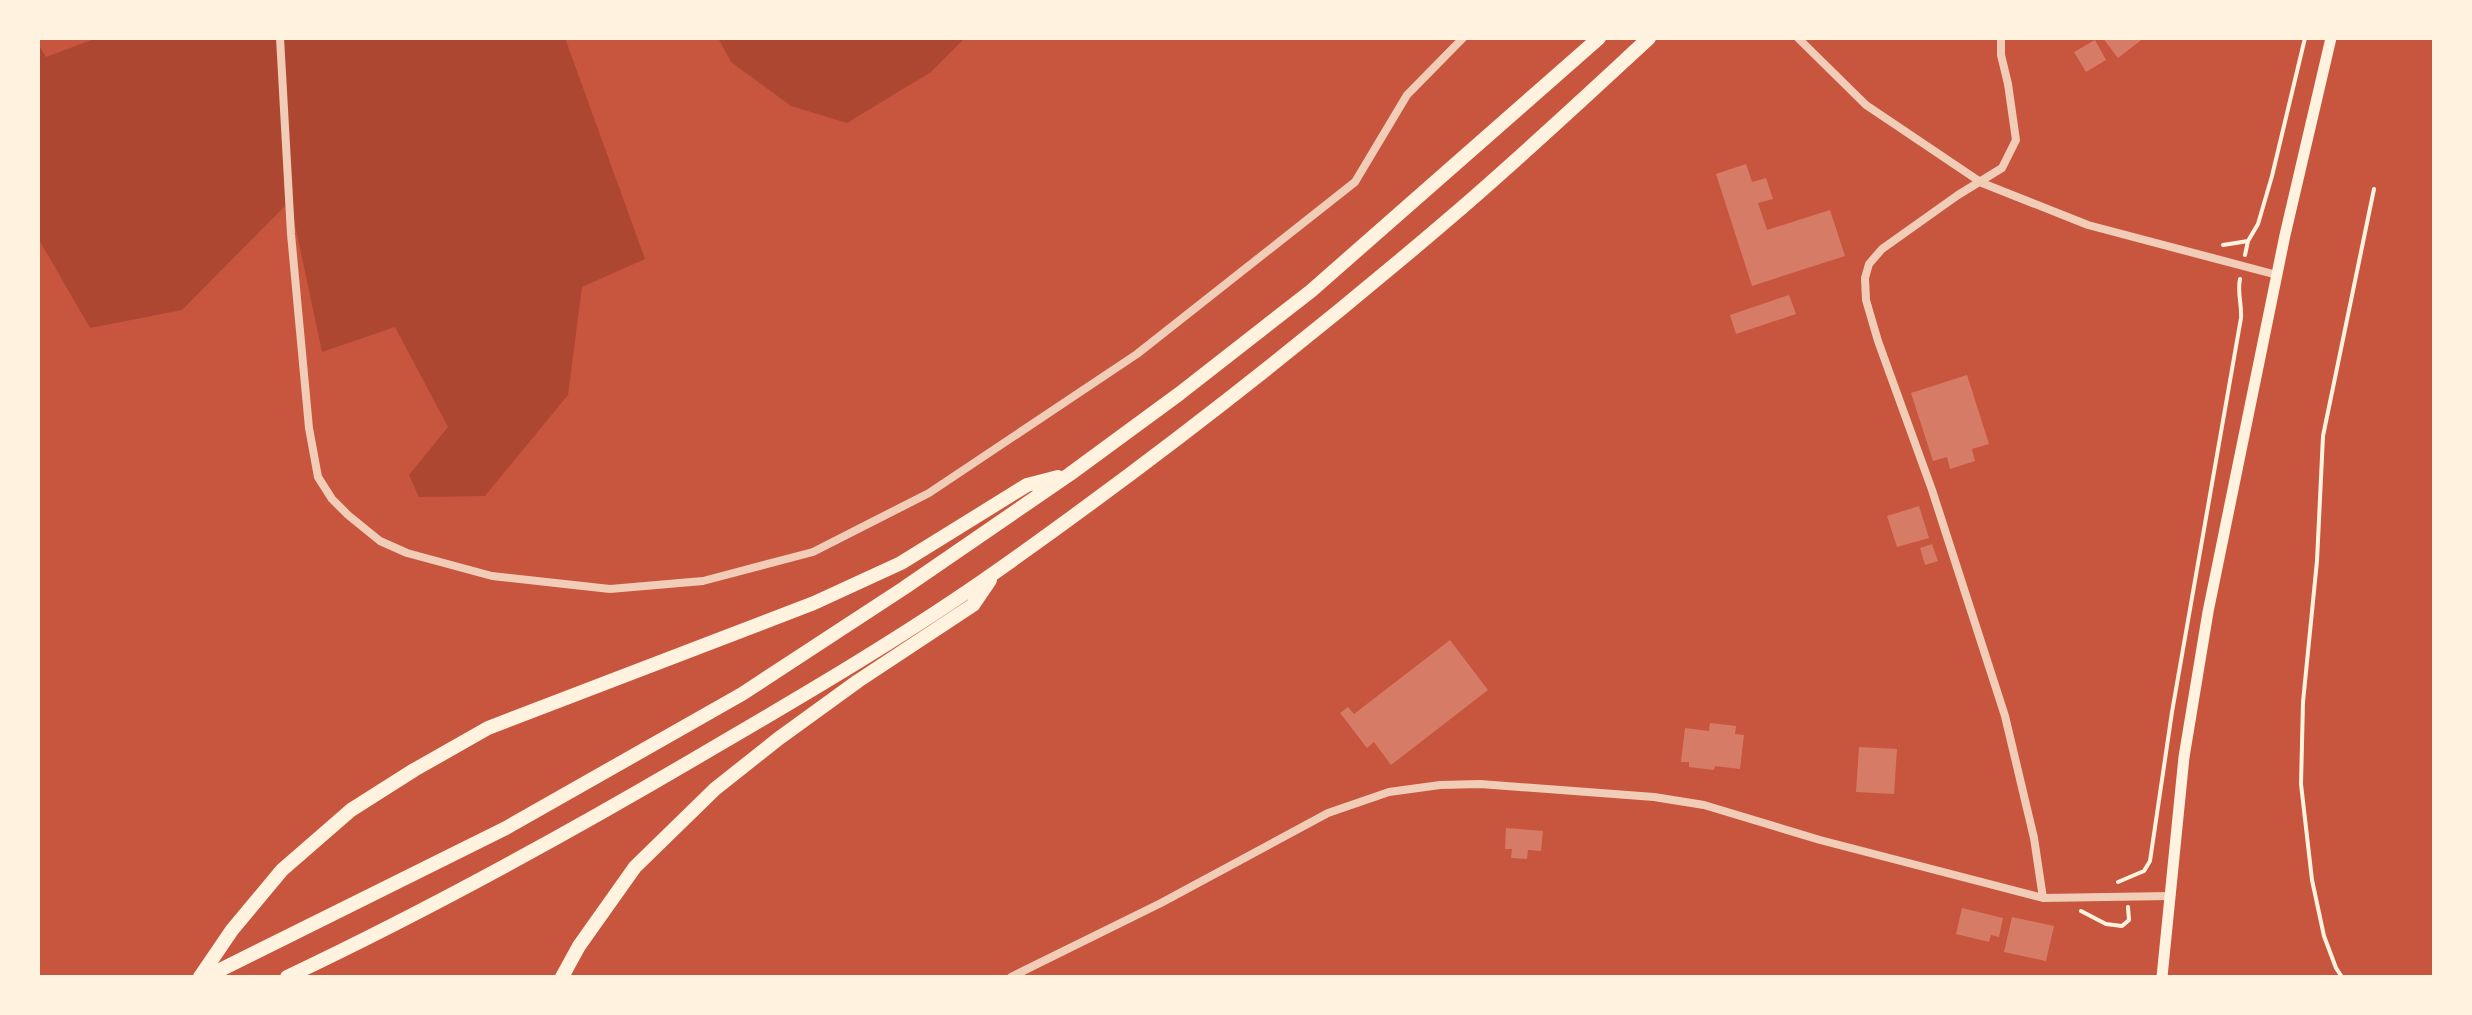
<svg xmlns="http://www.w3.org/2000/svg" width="2472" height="1015" font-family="Helvetica,sans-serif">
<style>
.green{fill:#ae4732}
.building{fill:#d67c66}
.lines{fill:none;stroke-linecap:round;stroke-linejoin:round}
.path{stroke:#fff3e0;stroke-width:4}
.minor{stroke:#f1ccb7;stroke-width:8}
.secondary{stroke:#fff3e0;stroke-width:11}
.motorway{stroke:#fff3e0;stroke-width:14}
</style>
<rect width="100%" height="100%" fill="#c8553d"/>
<!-- green -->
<path class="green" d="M97 38H565L645 259 582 287 568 395 485 496 419 497 409 475 448 427 395 327 322 352 290 201 182 310 90 328 38 238V44L46 57Z
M718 38H965L931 72 847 123 791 106 731 62Z"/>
<!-- building -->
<path class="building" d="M2103 38H2144L2118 58Z
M2095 40 2106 60 2086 72 2074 52Z
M1746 164 1752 182 1766 178 1773 199 1758 203 1767 230 1830 210 1845 256 1752 286 1716 174Z
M1789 295 1796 314 1736 334 1730 315Z
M1967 375 1989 444 1972 449 1975 461 1950 469 1947 457 1933 461 1911 393Z
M1919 506 1929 538 1897 547 1887 516Z
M1932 544 1938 561 1925 565 1920 548Z
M1450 640 1488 690 1391 765 1374 742 1367 748 1340 713 1348 707 1354 714Z
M1710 723 1736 726 1735 734 1744 735 1740 769 1715 766 1714 770 1689 767V762H1681L1685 728 1709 731Z
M1859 747 1897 749 1894 794 1856 792Z
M1506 828 1543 831 1541 851 1528 850 1527 859 1511 858 1512 849H1505Z
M1962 908 2003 918 1999 937 1991 935 1989 942 1956 934Z
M2012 917 2054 926 2046 961 2004 952Z"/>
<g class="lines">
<!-- path -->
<path class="path" d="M2223 245 2248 241
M2245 255 2248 241 2258 224 2272 176 2305 38
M2118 882 2144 871 2150 861 2172 712 2241 318C2242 304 2237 293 2240 279
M2081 911 2106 924 2122 926 2129 920 2128 907
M2342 977 2336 968 2324 936 2312 880 2301 784 2303 702 2317 561 2323 436 2374 189"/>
<!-- minor -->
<path class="minor" d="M280 38 291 234 309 428 318 477 332 499 348 515 380 541 407 553 492 576 610 589 703 581 813 552 929 493 1137 354 1355 182 1407 95 1463 38
M1798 38 1866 105 1982 183 2088 225 2277 275
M2001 38V55L2008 84 2016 140 2002 168 1958 195 1882 249 1869 264 1865 278 1866 300 1878 341 1932 490 2005 716 2034 838 2043 898
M1011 977 1161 903 1328 813 1389 792 1440 785 1480 784 1654 797 1704 805 1820 840 2043 898 2169 896"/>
<!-- secondary -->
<path class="secondary" d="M2162 977 2184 757 2208 612 2285 235 2331 38"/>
<!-- motorway -->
<path class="motorway" d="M200 977 232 930 282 870 351 810 414 770 488 728 814 603 901 563 1027 485 1058 477
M206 977 506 828 742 694 904 588 1070 474 1179 394 1311 291 1599 38
M287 977C433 908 574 830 713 748 809 692 906 635 997 571 1154 460 1305 342 1451 217 1519 159 1584 98 1649 38
M562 977 579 946 635 867 715 789 778 739 858 681 973 605 990 580"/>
</g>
<!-- border -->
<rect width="2472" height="1015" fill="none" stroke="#fff3e0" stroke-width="80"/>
</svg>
